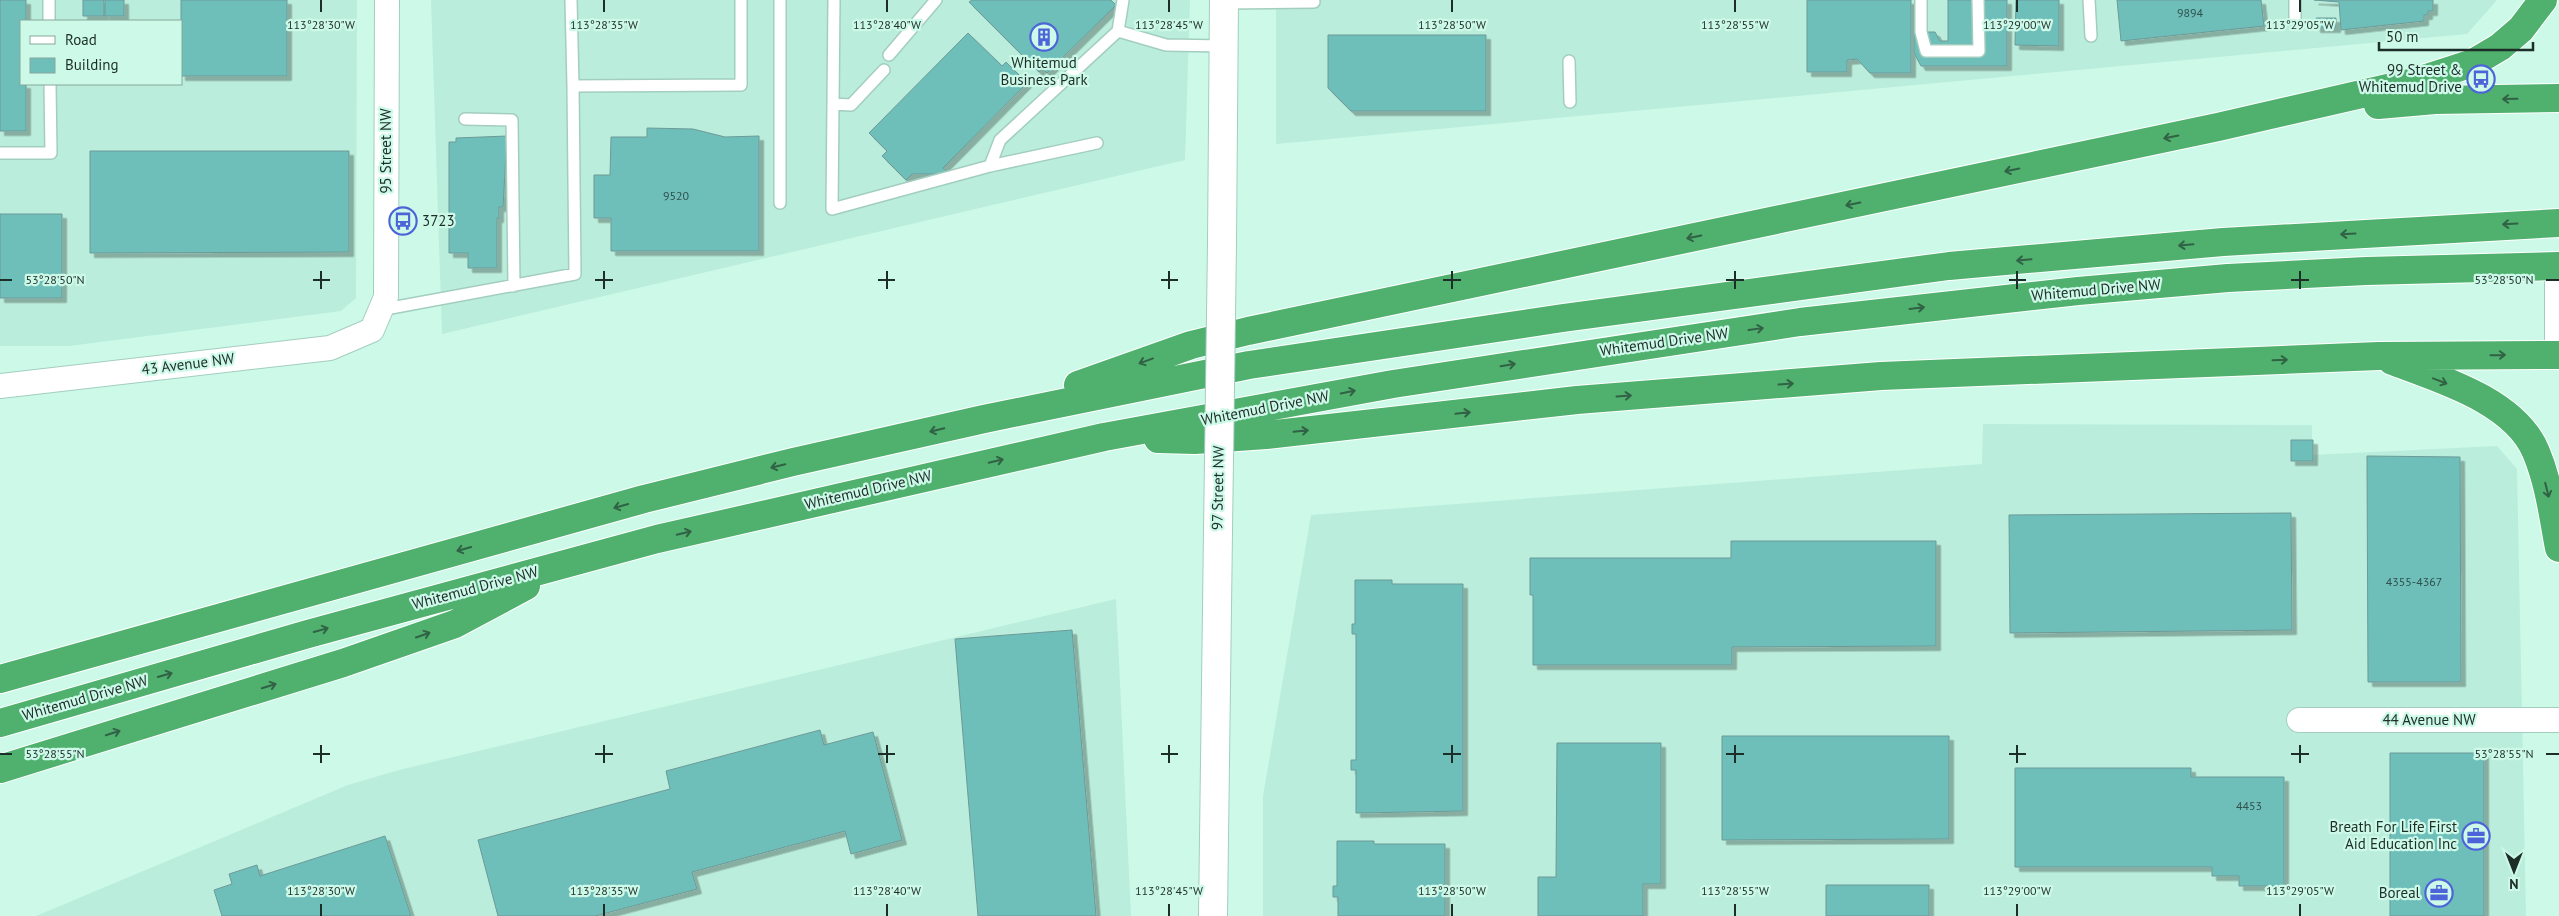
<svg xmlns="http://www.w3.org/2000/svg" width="2559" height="916" font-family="'PT Sans',sans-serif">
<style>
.built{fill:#baeddb;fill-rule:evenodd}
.building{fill:#6ebeba;stroke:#6d9a97;filter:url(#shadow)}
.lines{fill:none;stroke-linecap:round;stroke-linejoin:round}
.service-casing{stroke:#a3cebf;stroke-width:14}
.minor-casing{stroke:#a3cebf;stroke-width:26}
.tertiary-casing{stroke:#a3cebf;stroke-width:30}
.secondary-casing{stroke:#a3cebf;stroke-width:30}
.motorway-casing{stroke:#fff;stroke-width:30}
.service{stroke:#fff;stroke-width:11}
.minor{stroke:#fff;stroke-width:24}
.tertiary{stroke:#fff;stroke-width:28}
.secondary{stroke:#fff;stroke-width:28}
.motorway{stroke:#50b06e;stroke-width:28}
.tertiary-bridge-casing{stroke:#a3cebf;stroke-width:30;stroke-linecap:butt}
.tertiary-bridge{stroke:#fff;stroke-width:28}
.oneway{stroke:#316245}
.ticks{fill:none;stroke:#1d2e29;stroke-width:2}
.labels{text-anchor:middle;stroke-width:4.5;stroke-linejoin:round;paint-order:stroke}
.number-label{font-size:12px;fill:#31524d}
.poi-label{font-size:15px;fill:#1d2e29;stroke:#cdf9e9;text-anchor:end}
.street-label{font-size:15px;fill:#1d2e29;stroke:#cdf9e9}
.ticks-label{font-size:12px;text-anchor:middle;fill:#1d2e29;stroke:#cdf9e9;stroke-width:4.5;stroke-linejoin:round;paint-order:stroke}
</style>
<defs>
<filter id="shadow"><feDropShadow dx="4.5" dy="4.5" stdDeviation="0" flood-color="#0004"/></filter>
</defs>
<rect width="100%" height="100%" fill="#cdf9e9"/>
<!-- built -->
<path class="built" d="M0 0H357L356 298 341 311 69 346H0ZM21 21H181V84H21Z
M431 0H1190L1185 160 442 334Z
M1276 0H2497L2467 34 1276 144Z
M1983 424 2312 425V455L2497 446 2517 469 2526 916H1263V796L1311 515 1982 464Z
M1116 599 1131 916H36L348 785 399 770Z"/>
<!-- building -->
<path class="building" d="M0 0H26V21H21V84H26V131H0Z
M83 0H104V16H83Z
M105 0H124V16H105Z
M181 0H287V76H181Z
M972 0H1111L1116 5 1047 73 1042 68 1039 72 969 2Z
M1807 0H1911V73H1870L1857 59 1847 60V72H1807Z
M1948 0H2007V66H1921L1914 53V32H1935L1940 41H1948Z
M2016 0H2059V46L2015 45Z
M2117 0H2261L2264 26 2121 41Z
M2314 0H2433V11H2428V15H2424V21L2341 30 2339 2Z
M2316 18H2336V28H2316Z
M968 33 1002 66 1006 62 1027 83 943 168 947 171 941 176 938 174H912L906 180 882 156 887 151 869 133Z
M1328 35H1486V111H1351L1328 88Z
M647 128 693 129 725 137 759 136V251H611V218H594V175H610L611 137H647Z
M507 136 503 207H499V218H497V268H468V253H449V142H456V138Z
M90 151H349V252L90 253Z
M0 214H62V298H0Z
M2291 440H2313V461H2291Z
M2367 456 2460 457 2461 682H2368Z
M2291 513 2292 630 2010 633 2009 515Z
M1731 541H1936V646L1732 647V665H1533V595H1530V558H1731Z
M1355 580H1392V584H1463V811L1356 813V770H1351V760H1356V634H1352V624H1355Z
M1072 630 1096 916H978L955 639Z
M820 730 824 745 873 732 902 840 851 854 845 831 692 872 697 889 595 916H498L478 840 670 789 666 771Z
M1722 736H1949V839L1722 840Z
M1557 743H1661V884H1643V916H1538V877H1556Z
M2390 753H2484V916H2390Z
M2015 768H2191V777H2284V886H2239V876H2212V867H2015Z
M385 836 411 916H222L214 890 232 884 229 874 257 865 260 876Z
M1337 841H1374V844H1445V916H1338V897H1333V886H1337Z
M1826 885H1929V916H1826Z"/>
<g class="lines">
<!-- service casing -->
<g class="service-casing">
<path id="service" d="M49 0V21
M571 0 573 86 741 85V0
M780 0V203
M834 0 832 209 990 166 1097 143
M1123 0 1118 31 1166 45 1223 46
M1921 0V32L1926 51H1979L1978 0
M2089 0 2091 36
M2295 0V21
M1224 3 1314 2
M889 55 936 0
M1569 61 1570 102
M833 104 851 105 884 70
M465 119 512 120 514 286
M0 153H51L50 84
M990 166 1000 140 1118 31
M380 310 575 274 573 86"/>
</g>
<!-- minor casing -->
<g class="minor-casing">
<path id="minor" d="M0 386 330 348 372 330 386 297 387 0
M2299 720H2559"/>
</g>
<!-- tertiary casing -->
<g class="tertiary-casing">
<path id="tertiary" d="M1222 243 1224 0
M1213 916 1218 531"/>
</g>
<!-- secondary casing -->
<g class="secondary-casing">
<path id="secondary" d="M2559 283V355"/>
</g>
<!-- motorway casing -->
<g class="motorway-casing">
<path id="motorway" d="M2378 105 2435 100 2559 98
M2392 361C2440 379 2515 401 2536 452 2549 483 2553 516 2559 548
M1078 385 1191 345 1248 331 2218 127 2414 82 2473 63 2500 47 2521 29 2543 0
M1158 439 1195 440 1266 435 1577 400 1881 376 2379 356 2559 355
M0 679 644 499 793 462 984 419 1249 365 1563 318 1949 266 2223 242 2559 223
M0 723 308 634 657 539 1104 437 1393 384 1800 322 2078 291 2228 278 2366 271 2559 266
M0 769 343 663 455 624 526 586"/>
</g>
<!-- service -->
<use href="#service" class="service"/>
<!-- minor -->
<use href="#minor" class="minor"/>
<!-- tertiary -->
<use href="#tertiary" class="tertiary"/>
<!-- secondary -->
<use href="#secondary" class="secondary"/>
<!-- motorway -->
<use href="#motorway" class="motorway"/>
<!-- tertiary-bridge casing -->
<g class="tertiary-bridge-casing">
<path id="tertiary-bridge" d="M1218 531 1222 243"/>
</g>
<!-- tertiary-bridge -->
<use href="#tertiary-bridge" class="tertiary-bridge"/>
</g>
<!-- one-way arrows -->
<defs><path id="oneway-shaft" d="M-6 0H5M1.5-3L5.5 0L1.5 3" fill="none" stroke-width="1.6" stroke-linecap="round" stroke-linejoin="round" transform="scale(1.25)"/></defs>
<g class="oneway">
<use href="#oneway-shaft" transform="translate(2510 99) rotate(179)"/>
<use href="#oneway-shaft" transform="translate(2171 137) rotate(168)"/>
<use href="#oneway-shaft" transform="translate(2012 170) rotate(168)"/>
<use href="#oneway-shaft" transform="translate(1853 204) rotate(168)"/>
<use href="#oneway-shaft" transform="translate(2510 224) rotate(177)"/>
<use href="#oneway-shaft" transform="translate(2348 234) rotate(177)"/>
<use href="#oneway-shaft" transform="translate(1694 237) rotate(168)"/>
<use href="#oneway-shaft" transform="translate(2186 245) rotate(175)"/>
<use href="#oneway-shaft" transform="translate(2024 260) rotate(175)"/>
<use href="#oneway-shaft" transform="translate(1917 308) rotate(-7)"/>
<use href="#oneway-shaft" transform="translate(1756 329) rotate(-8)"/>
<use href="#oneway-shaft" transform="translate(2498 355) rotate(-1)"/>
<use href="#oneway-shaft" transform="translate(2280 360) rotate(-2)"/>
<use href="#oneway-shaft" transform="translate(1146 361) rotate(160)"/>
<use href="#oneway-shaft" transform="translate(1508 365) rotate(-9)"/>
<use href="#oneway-shaft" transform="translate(2440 381) rotate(21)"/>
<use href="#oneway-shaft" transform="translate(1786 384) rotate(-4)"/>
<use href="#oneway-shaft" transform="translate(1348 392) rotate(-11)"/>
<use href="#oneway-shaft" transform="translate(1624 396) rotate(-4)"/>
<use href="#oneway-shaft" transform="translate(1463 413) rotate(-6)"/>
<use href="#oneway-shaft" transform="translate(937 430) rotate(167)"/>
<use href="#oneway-shaft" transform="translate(1301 431) rotate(-6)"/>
<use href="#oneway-shaft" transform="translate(996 461) rotate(-13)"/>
<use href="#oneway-shaft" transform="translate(778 466) rotate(166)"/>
<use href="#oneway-shaft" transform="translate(2547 490) rotate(76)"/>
<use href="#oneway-shaft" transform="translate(621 506) rotate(164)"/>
<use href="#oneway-shaft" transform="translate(684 533) rotate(-13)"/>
<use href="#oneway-shaft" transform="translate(464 549) rotate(164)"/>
<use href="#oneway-shaft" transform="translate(321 630) rotate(-15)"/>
<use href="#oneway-shaft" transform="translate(423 635) rotate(-19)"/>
<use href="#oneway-shaft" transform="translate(165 675) rotate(-16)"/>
<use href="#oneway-shaft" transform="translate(269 686) rotate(-17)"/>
<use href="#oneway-shaft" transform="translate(113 733) rotate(-18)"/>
</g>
<!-- ticks -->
<path class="ticks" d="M321 0V12M604 0V12M887 0V12M1169 0V12M1452 0V12M1735 0V12M2017 0V12M2300 0V12M321 271V289M604 271V289M887 271V289M1169 271V289M1452 271V289M1735 271V289M2017 271V289M2300 271V289M0 280H12M313 280H330M595 280H613M878 280H895M1161 280H1178M1443 280H1461M1726 280H1744M2009 280H2026M2291 280H2309M2546 280H2559M321 745V763M604 745V763M887 745V763M1169 745V763M1452 745V763M1735 745V763M2017 745V763M2300 745V763M0 754H12M313 754H330M595 754H613M878 754H895M1161 754H1178M1443 754H1461M1726 754H1744M2009 754H2026M2291 754H2309M2546 754H2559M321 904V916M604 904V916M887 904V916M1169 904V916M1452 904V916M1735 904V916M2017 904V916M2300 904V916"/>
<!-- icons -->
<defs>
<g id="building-ring" transform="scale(1.4375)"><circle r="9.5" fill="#cdf9e9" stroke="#4d64d9" stroke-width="1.5"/><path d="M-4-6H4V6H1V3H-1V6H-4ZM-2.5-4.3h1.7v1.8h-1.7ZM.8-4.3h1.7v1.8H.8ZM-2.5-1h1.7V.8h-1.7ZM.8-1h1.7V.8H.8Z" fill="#4d64d9"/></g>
<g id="bus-ring" transform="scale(1.4375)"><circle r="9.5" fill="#cdf9e9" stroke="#4d64d9" stroke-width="1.5"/><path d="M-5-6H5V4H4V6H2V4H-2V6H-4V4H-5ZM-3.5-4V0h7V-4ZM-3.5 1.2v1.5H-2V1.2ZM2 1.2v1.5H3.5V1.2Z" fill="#4d64d9"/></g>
<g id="office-ring" transform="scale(1.4375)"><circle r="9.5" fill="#cdf9e9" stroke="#4d64d9" stroke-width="1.5"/><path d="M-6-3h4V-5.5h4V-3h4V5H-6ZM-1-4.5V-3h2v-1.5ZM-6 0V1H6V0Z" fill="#4d64d9"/></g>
</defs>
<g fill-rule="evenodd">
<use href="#building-ring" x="1044" y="37"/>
<use href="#bus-ring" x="2481" y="79"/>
<use href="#bus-ring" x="403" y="221"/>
<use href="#office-ring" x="2476" y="836"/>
<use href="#office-ring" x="2439" y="893"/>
</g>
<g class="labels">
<!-- number labels -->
<g class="number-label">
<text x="2190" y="17">9894</text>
<text x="676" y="200">9520</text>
<text x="2414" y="586">4355-4367</text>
<text x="2249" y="810">4453</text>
</g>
<!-- poi labels -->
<g class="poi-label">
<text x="1044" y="68" text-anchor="middle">Whitemud<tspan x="1044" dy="17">Business Park</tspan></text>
<text x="2462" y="75">99 Street &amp;<tspan x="2462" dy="17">Whitemud Drive</tspan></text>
<text x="422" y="226" text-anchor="start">3723</text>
<text x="2457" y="832">Breath For Life First<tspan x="2457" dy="17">Aid Education Inc</tspan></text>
<text x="2420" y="898">Boreal</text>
</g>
<!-- street labels -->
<g class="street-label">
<text transform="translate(386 151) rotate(-90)" y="5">95 Street NW</text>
<text transform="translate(2096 290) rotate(-5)" y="5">Whitemud Drive NW</text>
<text transform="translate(1664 342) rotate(-8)" y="5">Whitemud Drive NW</text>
<text transform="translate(188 364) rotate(-7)" y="5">43 Avenue NW</text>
<text transform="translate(1265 408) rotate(-11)" y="5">Whitemud Drive NW</text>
<text transform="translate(1218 488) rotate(-89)" y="5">97 Street NW</text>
<text transform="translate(868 490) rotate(-13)" y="5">Whitemud Drive NW</text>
<text transform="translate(475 588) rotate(-15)" y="5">Whitemud Drive NW</text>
<text transform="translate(85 698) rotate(-16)" y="5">Whitemud Drive NW</text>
<text x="2429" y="725">44 Avenue NW</text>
</g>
</g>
<g class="ticks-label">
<text x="321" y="29">113°28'30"W</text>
<text x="604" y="29">113°28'35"W</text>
<text x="887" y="29">113°28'40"W</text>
<text x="1169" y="29">113°28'45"W</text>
<text x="1452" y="29">113°28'50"W</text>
<text x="1735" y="29">113°28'55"W</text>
<text x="2017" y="29">113°29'00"W</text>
<text x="2300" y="29">113°29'05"W</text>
<text x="2504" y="284">53°28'50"N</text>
<text x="55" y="284">53°28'50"N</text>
<text x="2504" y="758">53°28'55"N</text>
<text x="55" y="758">53°28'55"N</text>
<text x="321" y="895">113°28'30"W</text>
<text x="604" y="895">113°28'35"W</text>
<text x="887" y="895">113°28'40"W</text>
<text x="1169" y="895">113°28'45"W</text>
<text x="1452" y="895">113°28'50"W</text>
<text x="1735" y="895">113°28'55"W</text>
<text x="2017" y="895">113°29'00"W</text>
<text x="2300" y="895">113°29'05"W</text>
</g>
<!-- legend -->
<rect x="20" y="20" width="162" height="65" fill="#cdf9e9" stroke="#87a89c"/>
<rect x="30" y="36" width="25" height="8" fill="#ffffff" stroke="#87a89c"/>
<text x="65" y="45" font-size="15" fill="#1d2e29">Road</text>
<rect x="30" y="58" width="25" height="15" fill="#6ebeba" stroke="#87a89c"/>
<text x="65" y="70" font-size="15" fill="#1d2e29">Building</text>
<!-- north arrow -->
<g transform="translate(2514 871) rotate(180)" stroke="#cdf9e9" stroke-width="4" paint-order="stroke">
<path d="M0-4L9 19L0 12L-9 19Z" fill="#1d2e29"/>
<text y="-8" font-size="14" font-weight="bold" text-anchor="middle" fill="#1d2e29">N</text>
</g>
<!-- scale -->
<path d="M2379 42v8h154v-8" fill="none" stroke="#1d2e29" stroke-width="2.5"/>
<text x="2386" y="42" font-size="15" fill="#1d2e29" stroke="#cdf9e9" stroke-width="4" paint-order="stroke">50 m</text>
</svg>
